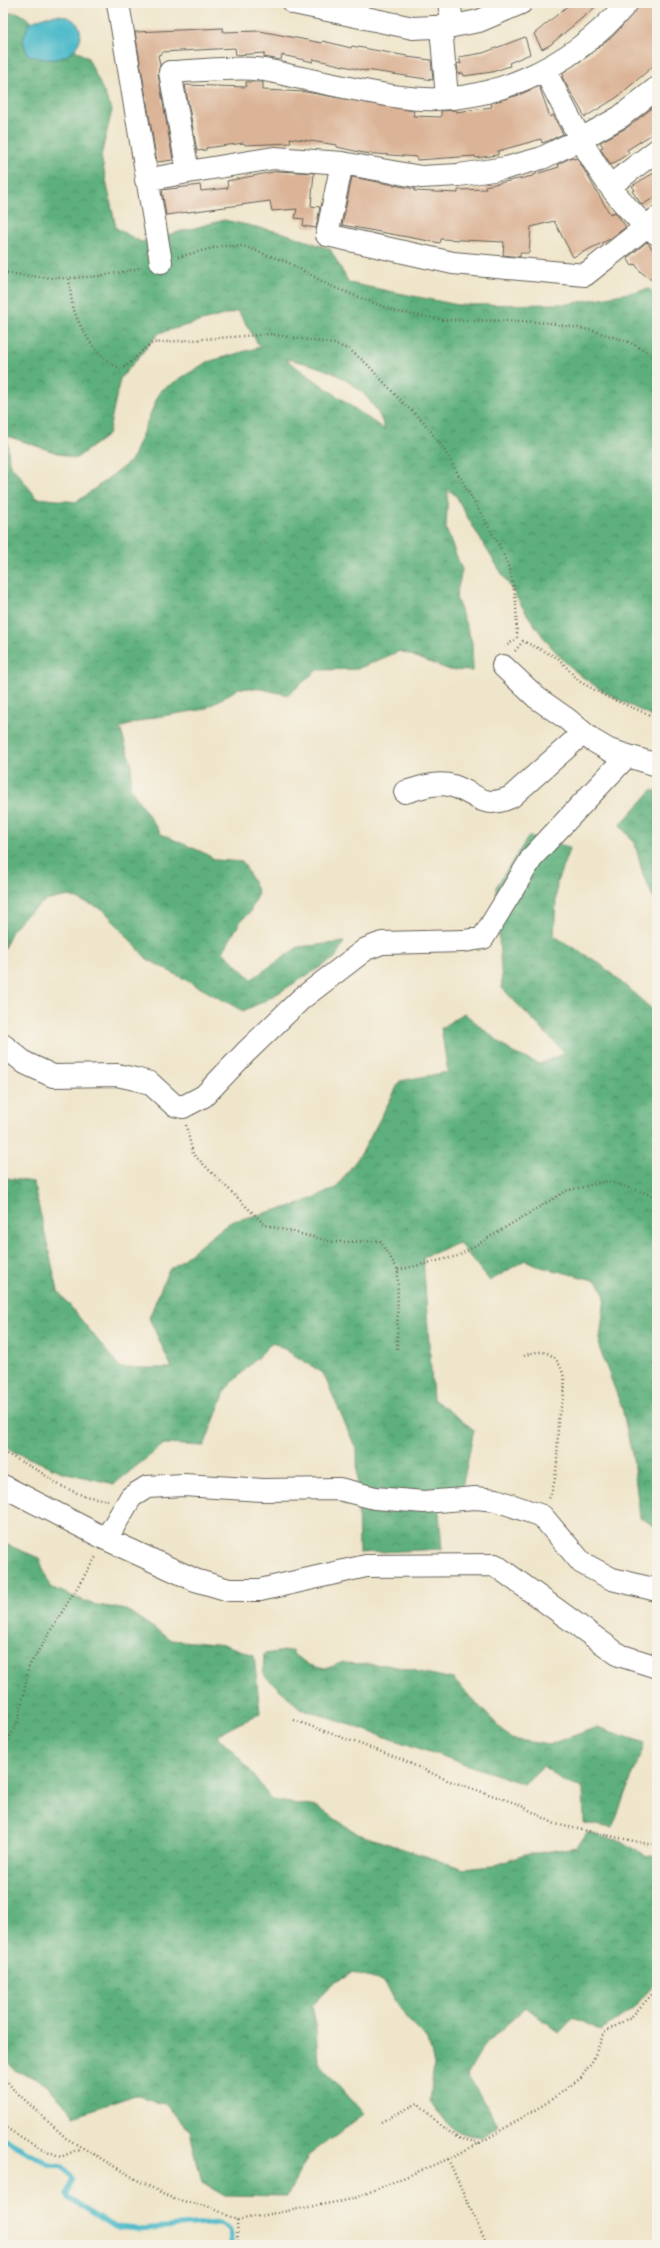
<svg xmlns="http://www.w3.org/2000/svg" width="660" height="2248" font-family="'Libre Bodoni',serif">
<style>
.forest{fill:url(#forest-crowns);stroke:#3c664c;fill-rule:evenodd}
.water{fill:#4fbbca;stroke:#366c73}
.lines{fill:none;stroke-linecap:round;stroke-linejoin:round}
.stream{stroke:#4fbbca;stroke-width:5}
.building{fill:#dbb497}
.minor-casing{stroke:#666259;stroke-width:24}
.path{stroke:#666259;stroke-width:2.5;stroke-dasharray:1 3;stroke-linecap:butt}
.minor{stroke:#fff;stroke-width:22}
</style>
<defs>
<pattern id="forest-crowns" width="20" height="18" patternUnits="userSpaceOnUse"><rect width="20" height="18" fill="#5db07d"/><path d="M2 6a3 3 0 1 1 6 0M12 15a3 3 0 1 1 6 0" fill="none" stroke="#4c8e66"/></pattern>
</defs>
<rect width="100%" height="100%" fill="#f7f3e8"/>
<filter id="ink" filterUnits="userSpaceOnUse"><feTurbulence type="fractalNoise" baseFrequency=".025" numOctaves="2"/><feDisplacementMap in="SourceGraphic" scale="8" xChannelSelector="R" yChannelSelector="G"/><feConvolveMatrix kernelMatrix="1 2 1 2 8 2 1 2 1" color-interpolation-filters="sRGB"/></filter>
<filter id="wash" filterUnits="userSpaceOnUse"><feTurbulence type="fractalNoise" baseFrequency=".012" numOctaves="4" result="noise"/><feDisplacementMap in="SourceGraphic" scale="16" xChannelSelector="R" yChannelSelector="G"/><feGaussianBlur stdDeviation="0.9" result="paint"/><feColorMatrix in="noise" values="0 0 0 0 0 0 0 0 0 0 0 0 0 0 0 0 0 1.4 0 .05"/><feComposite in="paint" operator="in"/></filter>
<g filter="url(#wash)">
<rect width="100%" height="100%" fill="#efe5ca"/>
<!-- forest -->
<path class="forest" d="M3 13H19L88 58 112 110 101 156 116 228 141 242 224 220 284 233 330 249 349 283 458 305 569 304 649 289 657 295V719C634 707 609 696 588 681 547 651 527 614 501 572 485 547 470 523 456 496L448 489 446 529 462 570 456 597 472 642 473 671 450 670 400 651 357 669 317 670 288 695 262 689 239 688 205 709 150 718 120 728 132 765 130 788 161 834 202 852 216 860 243 862 258 892 250 912 240 922 223 952 252 979 298 947 344 942 335 958 265 1001 243 1011 147 959 103 909 69 896 45 901 25 916 13 929 3 950ZM238 311 260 347 207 362 160 391 131 461 77 502 37 498 9 463 7 436 75 459 108 435 120 379 159 333ZM285 359C328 366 372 385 385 430Z
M652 790 657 792V906L643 874 635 844 620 825Z
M529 836 570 847 557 882 554 936 599 963 654 1011 657 1010V1528L640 1517 633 1459 622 1408 599 1347 605 1297 598 1281 541 1267 525 1260 490 1281 459 1243 423 1257 433 1399 474 1430 462 1488 439 1512 442 1549 359 1553 357 1451 323 1373 273 1342 226 1389 204 1446 164 1444 114 1484 62 1472 3 1447V1190L7 1178 33 1182 58 1291 120 1368H172L149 1318 168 1271 230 1222 300 1204 336 1188 363 1151 400 1081 448 1072 441 1028 464 1013 513 1053 540 1064 565 1053 502 988 496 887Z
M3 1543 39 1558 50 1587 92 1604 127 1610 171 1640 226 1645 254 1655 260 1713 217 1735 245 1764 272 1800 317 1807 358 1834 464 1869 493 1866 524 1855 577 1847 587 1833 622 1841 644 1855 657 1857V1980L633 2009 600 2031 574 2017 559 2033 526 2007 486 2043 467 2075 498 2125 482 2138C452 2133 447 2125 430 2101L434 2064 428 2040 407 2019 382 1981 352 1973 335 1981 312 2005 316 2026 318 2062 364 2114 309 2155 287 2196 224 2195 202 2182 190 2132 164 2103 135 2095 74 2116 49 2087 34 2077 16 2071 3 2057Z
M292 1650 294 1655 309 1665 325 1669 341 1663 387 1665 453 1679 511 1739 549 1745 597 1727 645 1743 612 1828 584 1823 583 1788 564 1782 543 1766 524 1784 300 1708 263 1674 264 1654Z"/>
<!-- water -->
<path class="water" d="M57 15C101 18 79 77 27 54L23 40 29 23 44 17Z"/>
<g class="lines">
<!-- stream -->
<path class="stream" d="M3 2138 50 2165 63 2167 73 2179 67 2194 69 2198 115 2227 139 2229 220 2223 231 2230V2245"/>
</g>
<g id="blocks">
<!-- building -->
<path class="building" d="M571 3H600L550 45 542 49 534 34Z
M642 3H657V63L616 98 585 117 562 77 564 76 562 73 588 56 613 36Z
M223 28V32L260 31 322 43 323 41 351 48 352 46 407 56V57L431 60 433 80 366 70V71L313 59V62L282 55 281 60 264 57V53L236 55 235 48 162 52V54L158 55 160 65 158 74 173 160 157 162 135 32Z
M525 37 530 54 509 63 510 66 492 72 464 76 463 73 458 74 457 63 461 64 459 57 483 53Z
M246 82H263V90L306 92 414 111 413 116 441 117V111L456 110V112L492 107 491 103 519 95 539 86 550 117 553 115 563 134 548 141 542 143 541 139 498 151V155L476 158 475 156 417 160V157L364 153 337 147V145L290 138 291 143 245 145 244 143 206 148V150L197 151 185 85 246 87Z
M657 104V131L627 150 629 153 611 165 600 148 603 147 600 142 628 127Z
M572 157 573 159 577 158 610 214 615 212 626 227 610 239 573 257 554 221 531 227 529 253H520V257L503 255 504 242 441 239 440 243 342 225 352 177 415 189 414 191 458 193V190L486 189 485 186 533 176V175L559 167 558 164Z
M278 171 314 173 311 206 320 207 316 228 303 226 304 219 295 218 297 209 272 211 270 201 166 215 162 190 200 185 201 191 228 188 227 181Z
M657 171V196L642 205 632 191 635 190 632 186Z
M647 242 657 255V284L641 272 635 264 632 266 627 258Z"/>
</g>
</g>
<g filter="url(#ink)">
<use href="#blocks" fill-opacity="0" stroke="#666259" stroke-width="1"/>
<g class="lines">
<!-- minor casing -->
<g class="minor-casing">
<path id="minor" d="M118 3 161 262
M294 3 413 28 453 26 479 21 521 3
M449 3 453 26
M627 3C571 68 486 109 400 97 365 92 330 84 296 77 283 74 270 70 257 69 229 67 198 71 170 72L188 172 274 158 342 163 421 177 459 175 506 168 542 158 581 139 620 117 657 88
M441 27 447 98
M545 71C574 126 605 198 657 234
M342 163 327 235 453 263 585 275 657 218
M146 180 188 172
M610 186 657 150
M503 666 537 698 567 719 592 740 609 750 657 765
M405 792C420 788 437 781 453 786 478 794 482 810 511 797L583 733
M3 1045 25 1063 53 1076 117 1075 135 1079 150 1083 174 1105 183 1107 204 1096 246 1052 301 999 366 949 382 943 464 941 483 938 533 856 627 756
M3 1486 106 1539 195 1580 229 1590H260L366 1566 495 1565 619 1655 657 1667
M106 1539 131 1497 147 1487 184 1485 263 1490 339 1489 375 1498 424 1502 475 1498 496 1500 542 1516 582 1563 612 1579 657 1590"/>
</g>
<!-- path -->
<path class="path" d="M178 257 221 246H243L289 263 333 287 397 312 445 320 521 321 550 323 590 330 627 341 657 357
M3 272C50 281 96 280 142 267
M69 279C70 288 71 298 73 307 80 331 99 360 122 369 134 361 141 350 152 343L270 334 334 344 350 350 367 364 403 403 423 421 443 448 499 545 510 570 516 601 517 638 505 647
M515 651 523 641 558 658 579 681 607 697 657 718
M186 1125 193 1154 265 1225 333 1242 380 1241 398 1270 397 1351
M398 1270 458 1256 566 1191 608 1181 657 1197
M524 1356C528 1354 534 1352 539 1352 559 1351 567 1377 564 1393 563 1404 558 1413 558 1423 557 1449 559 1475 549 1499
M3 1452 39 1471 59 1485 84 1496 108 1500
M294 1720 398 1758 447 1780 518 1804 555 1824 657 1846
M3 1751 19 1718 29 1666 97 1555
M3 2076 14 2090 66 2138 139 2181 174 2199 210 2207 237 2220 353 2199 448 2159 480 2143 548 2102 581 2078 593 2060 604 2033 632 2016 657 1989
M381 2122 418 2103 441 2126 458 2138 480 2143
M3 2126 36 2146 61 2157 81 2148
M448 2159 487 2245
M237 2220 238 2245"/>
<!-- minor -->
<use href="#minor" class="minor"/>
</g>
</g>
<!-- margin -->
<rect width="660" height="2248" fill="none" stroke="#f7f3e8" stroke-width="16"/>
</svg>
